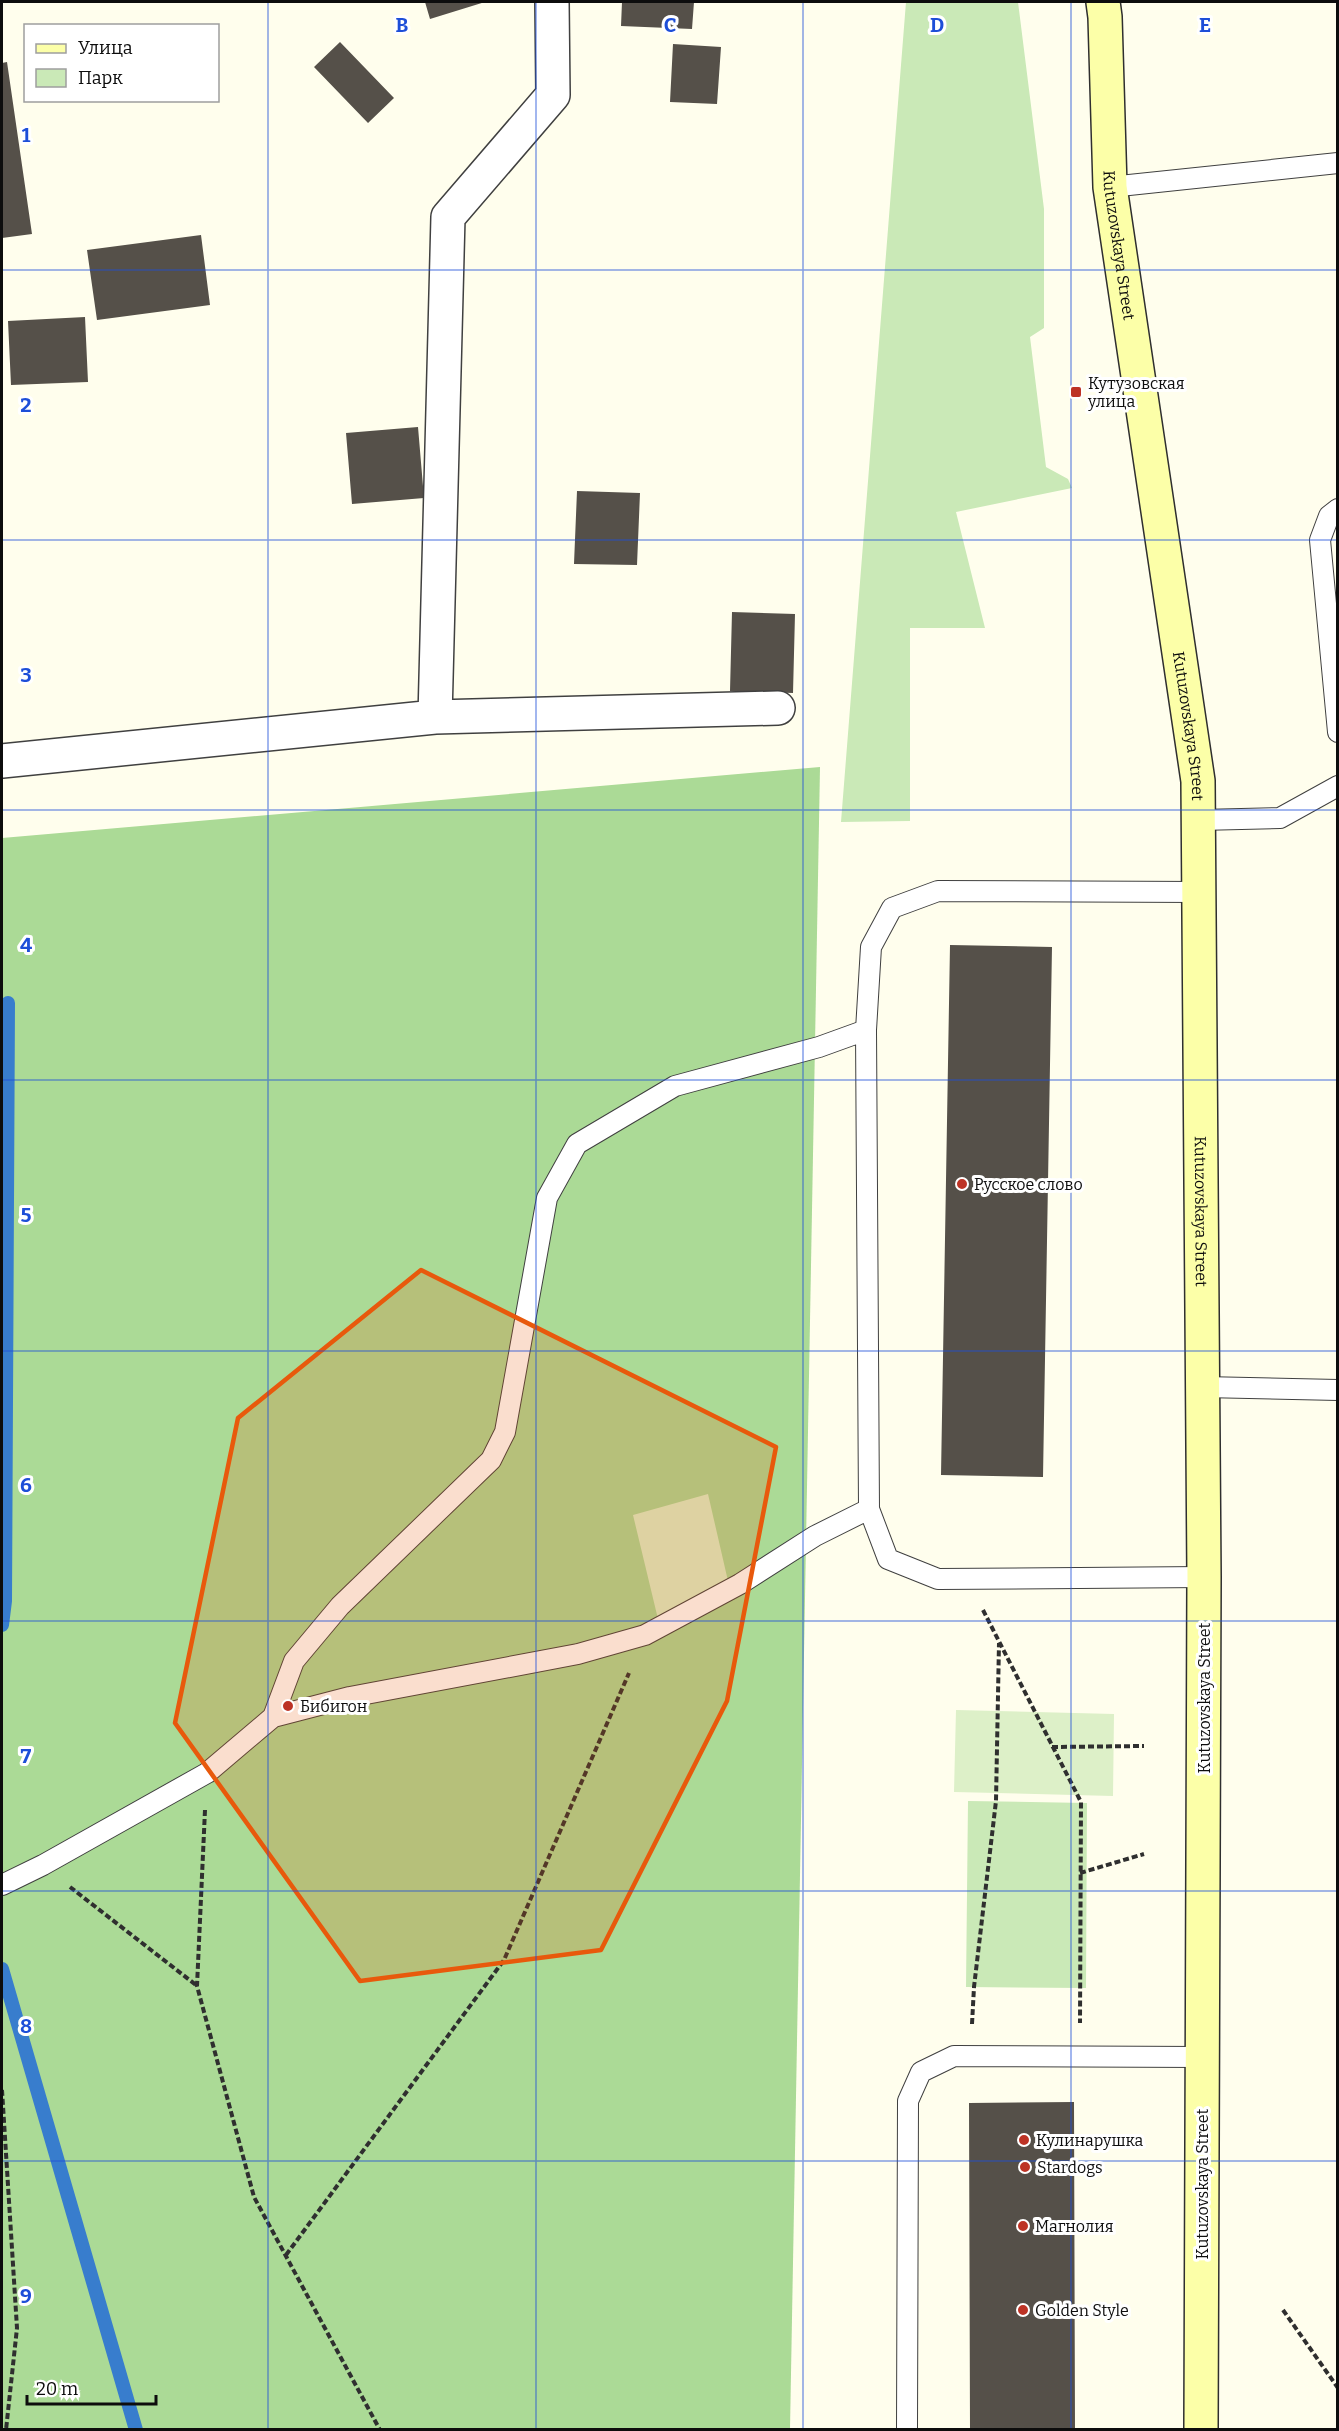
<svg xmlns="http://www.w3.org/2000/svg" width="1339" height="2431" font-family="Bitter,serif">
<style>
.green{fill:#cae9b7}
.forest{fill:#abda96}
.pitch{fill:#ddf0c8}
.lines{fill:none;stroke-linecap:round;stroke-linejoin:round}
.stream{stroke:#387dcd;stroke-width:14}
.building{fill:#555049}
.lane-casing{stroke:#404040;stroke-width:22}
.street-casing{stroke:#404040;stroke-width:36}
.secondary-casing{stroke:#2f2f2f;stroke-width:36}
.path{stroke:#2f2f2f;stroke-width:4;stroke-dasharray:6 3;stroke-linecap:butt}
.lane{stroke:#fff;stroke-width:20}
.street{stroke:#fff;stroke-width:33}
.secondary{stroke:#fcffa8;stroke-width:33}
.marked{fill:#e8590c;fill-opacity:0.2;stroke:#e8590c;stroke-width:4.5;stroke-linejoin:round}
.grid{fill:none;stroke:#1d4ed8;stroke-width:1.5;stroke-opacity:0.55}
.poi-dot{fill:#bd3325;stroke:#fff;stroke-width:2}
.labels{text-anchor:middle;stroke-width:6;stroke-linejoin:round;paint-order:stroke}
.street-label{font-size:16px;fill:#0d0d0d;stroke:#fff}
.poi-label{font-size:16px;fill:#0d0d0d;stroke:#fff;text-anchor:start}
.grid-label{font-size:20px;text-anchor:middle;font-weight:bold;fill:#1d4ed8;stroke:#fff;stroke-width:6;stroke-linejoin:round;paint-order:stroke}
</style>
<rect width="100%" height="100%" fill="#fffeed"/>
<!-- green -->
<path class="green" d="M906 2H1018L1044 209V328L1030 337 1046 467 1068 479 1072 488 956 512 985 628H910V821L841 822Z
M968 1801 1087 1803 1086 1988 966 1987Z"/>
<!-- forest -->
<path class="forest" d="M820 767 790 2429 2 2430V838Z"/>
<!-- pitch -->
<path class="pitch" d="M708 1494 728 1581 658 1619 633 1515Z
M956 1710 1114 1714 1113 1796 954 1792Z"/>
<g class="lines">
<!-- stream -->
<path class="stream" d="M2 1625 5 1601 8 1003
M2 1969 136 2430"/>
</g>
<!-- building -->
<path class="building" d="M425 2H485L430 19Z
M622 2H694L692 29 621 26Z
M340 42 394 98 368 123 314 67Z
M673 44 721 47 717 104 670 102Z
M7 62 32 234 2 238V63Z
M201 235 210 305 97 320 87 250Z
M85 317 88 382 11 385 8 321Z
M418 427 424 498 352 504 346 433Z
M577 491 640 493 637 565 574 564Z
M732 612 795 614 793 693 730 691Z
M950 945 1052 947 1043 1477 941 1475Z
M1074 2102 1075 2430H970L969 2103Z"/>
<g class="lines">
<!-- lane casing -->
<g class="lane-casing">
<path id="lane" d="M1110 187 1338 163
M1338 509 1329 516 1320 540 1338 732
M1200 820 1280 818 1338 786
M1200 892 938 891 892 908 871 947 866 1030 869 1509 888 1559 938 1579 1204 1577
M1203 1387 1338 1390
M273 1717 294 1661 340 1606 491 1460 505 1432 547 1198 577 1144 675 1086 819 1047 866 1030
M2 1885 43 1865 207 1773 273 1717 350 1697 578 1654 645 1635 740 1584 815 1536 869 1509
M907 2430 908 2101 921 2072 954 2056 1202 2057"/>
</g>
<!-- street casing -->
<g class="street-casing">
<path id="street" d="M435 717 448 217 553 95 552 2
M2 761 435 717 778 708"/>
</g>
<!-- secondary casing -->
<g class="secondary-casing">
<g id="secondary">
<path id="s1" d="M1103 2 1105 17 1110 187 1198 781 1204 1577 1201 2430"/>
</g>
</g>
<!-- path -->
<path class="path" d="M983 1610 1081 1802 1080 2023
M1052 1747 1144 1746
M205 1810 197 1986 254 2197 380 2430
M1080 1873 1144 1854
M70 1887 196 1985
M972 2024 974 1987 996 1801 999 1643
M2 2090 17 2328 6 2430
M286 2255 504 1960 629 1673
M1283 2310 1338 2388"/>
<!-- lane -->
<use href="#lane" class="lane"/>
<!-- street -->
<use href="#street" class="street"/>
<!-- secondary -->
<use href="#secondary" class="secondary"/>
</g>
<!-- marked area -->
<path class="marked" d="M421 1270 776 1447 727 1701 601 1950 360 1981 175 1723 238 1418Z"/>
<!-- grid -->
<path class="grid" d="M268 2V2430M536 2V2430M803 2V2430M1071 2V2430M2 270H1338M2 540H1338M2 810H1338M2 1080H1338M2 1351H1338M2 1621H1338M2 1891H1338M2 2161H1338"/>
<!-- markers -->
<g class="poi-dot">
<rect x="1070" y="386" width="12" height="12" rx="3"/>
<circle cx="962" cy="1184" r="6"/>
<circle cx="288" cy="1706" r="6"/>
<circle cx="1024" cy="2140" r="6"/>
<circle cx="1025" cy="2167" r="6"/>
<circle cx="1023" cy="2226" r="6"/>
<circle cx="1023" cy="2310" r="6"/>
</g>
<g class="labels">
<!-- street labels -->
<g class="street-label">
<text dy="6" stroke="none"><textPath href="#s1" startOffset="244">Kutuzovskaya Street</textPath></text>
<text dy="6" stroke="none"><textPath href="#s1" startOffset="730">Kutuzovskaya Street</textPath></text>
<text dy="6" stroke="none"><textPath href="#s1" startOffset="1216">Kutuzovskaya Street</textPath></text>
<text transform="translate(1204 1698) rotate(-90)" y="6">Kutuzovskaya Street</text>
<text transform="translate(1202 2184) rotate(-90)" y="6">Kutuzovskaya Street</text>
</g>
<!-- poi labels -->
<g class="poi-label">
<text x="1088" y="389">Кутузовская<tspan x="1088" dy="18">улица</tspan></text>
<text x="974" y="1190">Русское слово</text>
<text x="300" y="1712">Бибигон</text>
<text x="1036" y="2146">Кулинарушка</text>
<text x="1037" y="2173">Stardogs</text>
<text x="1035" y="2232">Магнолия</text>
<text x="1035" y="2316">Golden Style</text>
</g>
</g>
<g class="grid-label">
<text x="402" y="32">B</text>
<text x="670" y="32">C</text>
<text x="937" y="32">D</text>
<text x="1205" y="32">E</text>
<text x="26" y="142">1</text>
<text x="26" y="412">2</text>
<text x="26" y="682">3</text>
<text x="26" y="952">4</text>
<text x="26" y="1222">5</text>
<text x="26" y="1492">6</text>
<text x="26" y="1763">7</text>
<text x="26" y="2033">8</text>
<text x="26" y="2303">9</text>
</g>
<!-- border -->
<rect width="1339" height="2431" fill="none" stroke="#0d0d0d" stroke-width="6"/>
<!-- legend -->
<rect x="24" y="24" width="195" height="78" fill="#ffffff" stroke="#9e9e9e" stroke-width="1.5"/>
<rect x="36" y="44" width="30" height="9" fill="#fcffa8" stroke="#9e9e9e" stroke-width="1.5"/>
<text x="78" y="54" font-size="18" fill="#0d0d0d">Улица</text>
<rect x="36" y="69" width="30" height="18" fill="#cae9b7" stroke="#9e9e9e" stroke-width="1.5"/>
<text x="78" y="84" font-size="18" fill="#0d0d0d">Парк</text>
<!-- scale -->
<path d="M27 2395v9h129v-9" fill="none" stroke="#0d0d0d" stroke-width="3"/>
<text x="36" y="2395" font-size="18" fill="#0d0d0d" stroke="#ffffff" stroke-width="4.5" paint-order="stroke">20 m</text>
</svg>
